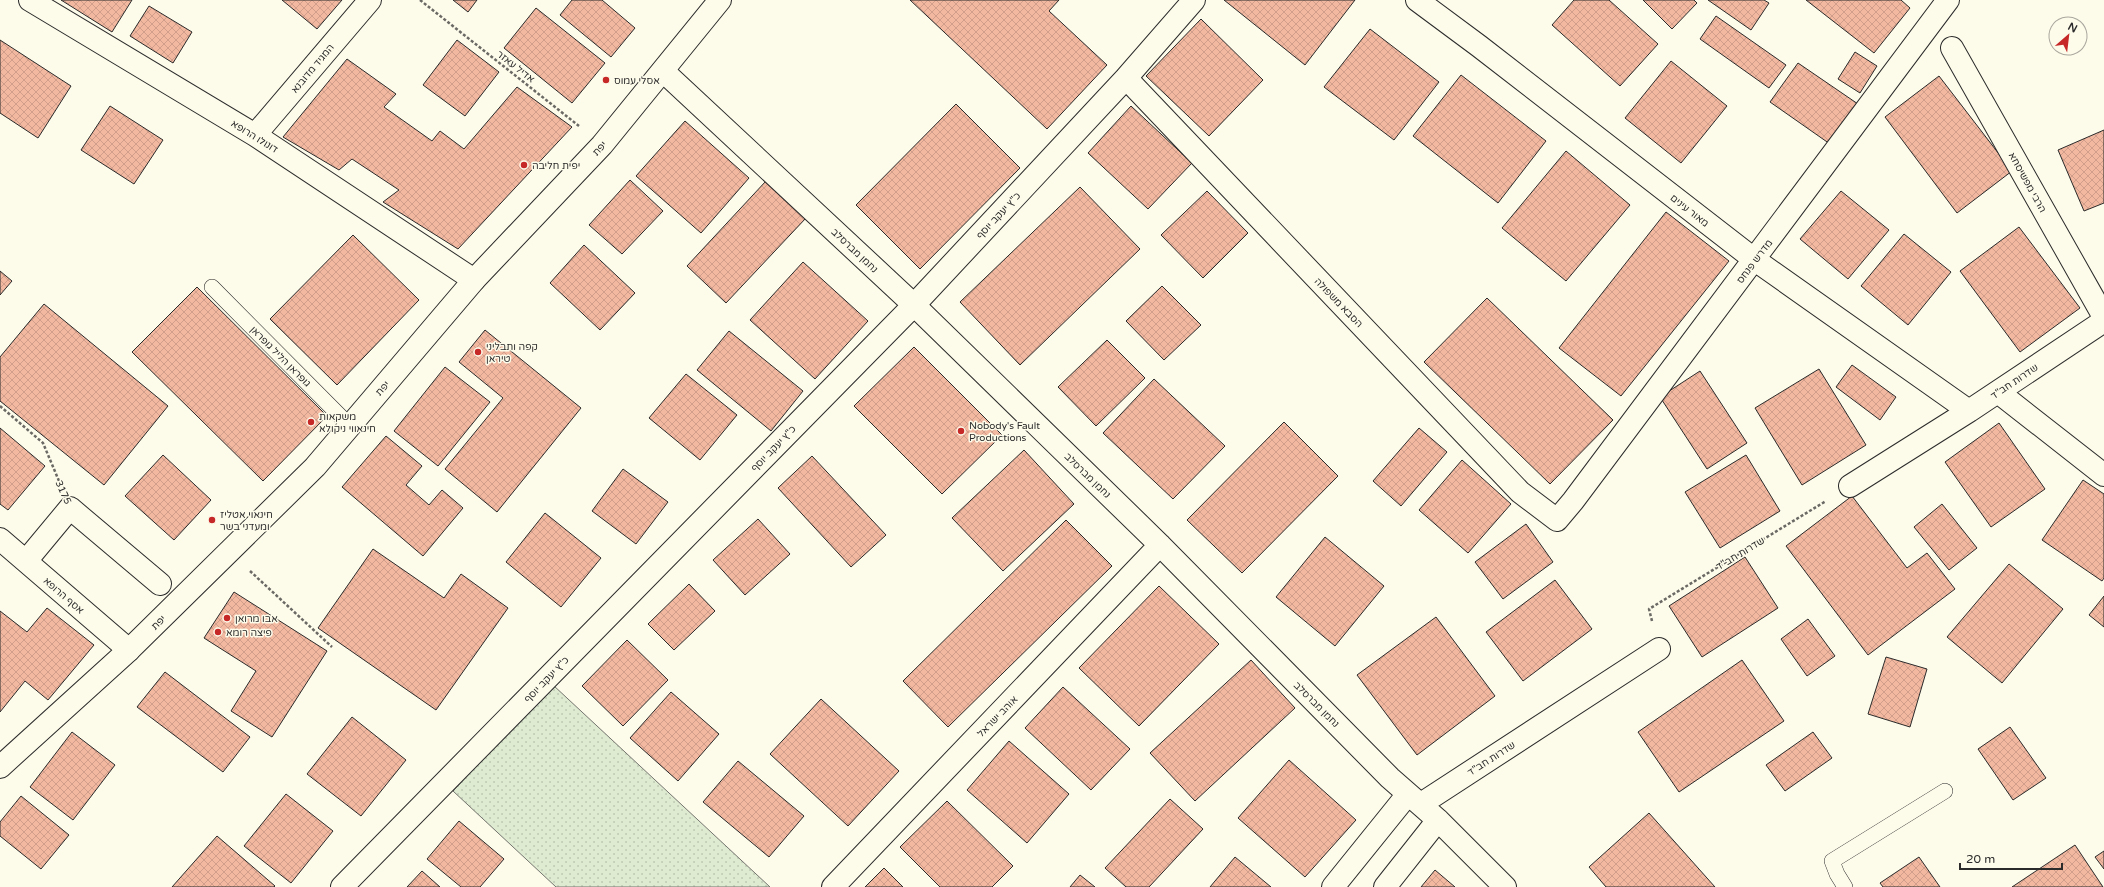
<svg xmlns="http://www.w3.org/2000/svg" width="2104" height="887" font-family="'Varela Round','Noto Sans Hebrew',sans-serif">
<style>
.green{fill:url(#green-dots);stroke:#74746e}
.building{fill:url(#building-cross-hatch);stroke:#2b2b2b}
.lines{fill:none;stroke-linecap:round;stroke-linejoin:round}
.lane-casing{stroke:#2b2b2b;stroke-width:16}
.street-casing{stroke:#2b2b2b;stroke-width:24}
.secondary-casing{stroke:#2b2b2b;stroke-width:24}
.path{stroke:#6a6964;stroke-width:2.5;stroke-dasharray:3 2;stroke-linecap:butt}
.lane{stroke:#fdfbea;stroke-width:15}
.street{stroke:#fdfbea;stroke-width:22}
.secondary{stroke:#fdfbea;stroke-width:22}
.poi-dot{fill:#c62828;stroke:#fdfbea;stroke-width:1.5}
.labels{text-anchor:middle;stroke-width:3;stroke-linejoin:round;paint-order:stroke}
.street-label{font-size:10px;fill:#2b2b2b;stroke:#fdfbea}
.poi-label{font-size:10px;fill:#2b2b2b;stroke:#fdfbea;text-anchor:start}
</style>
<defs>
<pattern id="green-dots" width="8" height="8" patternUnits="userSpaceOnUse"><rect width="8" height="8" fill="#deebd1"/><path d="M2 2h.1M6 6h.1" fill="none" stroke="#bfcab4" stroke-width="1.8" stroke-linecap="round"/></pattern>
<pattern id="building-cross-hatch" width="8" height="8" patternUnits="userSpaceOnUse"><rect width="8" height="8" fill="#f2b8a0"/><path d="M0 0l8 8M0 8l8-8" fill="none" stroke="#d09e8a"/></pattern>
</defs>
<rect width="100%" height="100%" fill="#fdfbea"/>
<!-- green -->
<path class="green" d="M553 685 770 887H556L453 791Z"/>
<!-- building -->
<path class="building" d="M61 0H132L112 32Z
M282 0H342L317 29Z
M453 0H477L468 12Z
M572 0H602L635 28 611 57 560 15Z
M910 0H1059L1049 11 1107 65 1047 129Z
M1224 0H1355L1305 65Z
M1574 0H1609L1658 44 1620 86 1552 25Z
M1643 0H1694L1697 3 1672 29Z
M1708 0H1764L1769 3 1751 30Z
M1806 0H1901L1910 8 1874 53Z
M149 6 192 32 173 63 130 36Z
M536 8 605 63 572 103 504 48Z
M1716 16 1786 65 1769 88 1700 39Z
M1201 19 1263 80 1209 136 1146 76Z
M1370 29 1439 82 1394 140 1324 87Z
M0 40 71 86 38 138 0 113Z
M457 40 499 72 465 116 423 85Z
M1855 52 1877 66 1860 93 1838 79Z
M347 59 396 94 384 107 432 141 440 131 464 149 517 87 572 127 458 249 383 202 399 190 352 159 339 170 283 137Z
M1671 61 1727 106 1681 163 1625 118Z
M1798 63 1858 104 1830 144 1770 102Z
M1461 75 1546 141 1498 203 1413 136Z
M1939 76 2012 171 1957 213 1885 117Z
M956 104 1020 168 920 269 856 205Z
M110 106 163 140 134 184 81 150Z
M1131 106 1192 163 1148 209 1088 153Z
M685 121 749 178 701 233 636 176Z
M2104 130V203L2084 211 2058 150Z
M1566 151 1630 205 1566 281 1502 228Z
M630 180 663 211 622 254 589 225Z
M766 181 806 218 726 303 687 266Z
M1080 187 1140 249 1020 365 960 302Z
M1207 191 1248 233 1203 278 1161 235Z
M1841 191 1889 230 1848 279 1800 239Z
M1666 212 1729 261 1621 396 1559 348Z
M2019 227 2080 308 2020 352 1960 271Z
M1904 234 1951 272 1908 325 1861 286Z
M353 235 419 300 337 385 270 319Z
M584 245 635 293 600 330 550 283Z
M803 262 868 321 815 379 750 320Z
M0 271 12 281 0 295Z
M1162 286 1201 325 1164 360 1126 321Z
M197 287 327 416 263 481 132 352Z
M1487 298 1613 420 1550 484 1424 362Z
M44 304 168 406 104 485 0 401V357Z
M485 330 581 408 497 512 445 469 503 398 459 362Z
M729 331 803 391 771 431 697 370Z
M1107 340 1145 378 1096 426 1058 387Z
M914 347 1002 435 942 494 854 406Z
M1852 365 1896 397 1880 420 1836 387Z
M445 367 490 402 438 466 394 431Z
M1819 369 1866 445 1802 485 1755 408Z
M1700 371 1747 443 1707 469 1660 397Z
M686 374 737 415 700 460 649 418Z
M1154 379 1225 446 1173 499 1103 433Z
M1284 422 1338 476 1242 573 1187 520Z
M1999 423 2045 489 1991 527 1945 462Z
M0 428 45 466 8 510 0 504Z
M1419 428 1447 452 1401 506 1373 481Z
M386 436 422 466 406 485 429 505 442 490 463 508 423 556 342 487Z
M1024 450 1074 504 1003 571 952 518Z
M163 455 211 500 174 540 125 496Z
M1746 455 1780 511 1720 548 1685 492Z
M812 456 886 535 851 567 778 488Z
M1462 460 1511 504 1468 553 1419 510Z
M623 469 668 502 636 544 592 511Z
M2083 480 2104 494V578L2102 581 2042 540Z
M1852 496 1907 568 1927 553 1955 589 1868 655 1786 546Z
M1942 504 1977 548 1949 570 1914 527Z
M545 513 601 558 561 607 506 562Z
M758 519 790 554 745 595 713 560Z
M1066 520 1112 566 948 727 903 681Z
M1526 524 1553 562 1503 599 1475 562Z
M1325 537 1384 586 1335 646 1276 597Z
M373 549 444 598 461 574 508 608 436 710 318 628Z
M1745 557 1778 608 1702 657 1669 606Z
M2009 564 2063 609 2002 683 1947 637Z
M1555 580 1592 629 1523 681 1486 632Z
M689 584 715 611 674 650 648 624Z
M1159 586 1219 644 1139 726 1079 668Z
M234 592 327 651 272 737 231 711 256 671 204 638Z
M2104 596V627L2089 615Z
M47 608 94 645 48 700 25 681 0 712V611L27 632Z
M1436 617 1495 696 1417 755 1357 675Z
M1808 619 1835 656 1807 676 1781 639Z
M627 640 668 680 623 726 582 686Z
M1886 657 1927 669 1910 727 1868 714Z
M1251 660 1295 708 1195 801 1150 753Z
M1742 660 1784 721 1679 792 1638 732Z
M165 672 250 737 223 772 137 707Z
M1063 687 1130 749 1091 790 1025 728Z
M671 692 719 734 678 781 630 738Z
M821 699 899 771 848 826 770 754Z
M352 717 406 760 361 816 307 774Z
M2010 727 2046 778 2013 800 1978 749Z
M72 732 115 765 73 820 30 787Z
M1813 732 1832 758 1785 791 1766 765Z
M1009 741 1069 794 1027 843 967 790Z
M1289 760 1356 820 1305 877 1238 818Z
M738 761 804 816 769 857 703 802Z
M286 794 333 831 291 883 244 846Z
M21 796 69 835 41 869 0 836V822Z
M1170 799 1203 829 1149 887H1126L1105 868Z
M947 801 1013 866 992 887H940L900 847Z
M1649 813 1715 887H1606L1589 867Z
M459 821 504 859 480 887H461L427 859Z
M217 836 275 886 274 887H172Z
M2075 845 2103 887H2012Z
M2104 851V869L2095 857Z
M1235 857 1271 887H1210Z
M1919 857 1940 887H1883L1880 883Z
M884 868 903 887H865Z
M1435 870 1455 887H1421Z
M422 871 440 887H407Z
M1080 875 1095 887H1070Z"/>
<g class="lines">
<!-- lane casing -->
<g class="lane-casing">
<path id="lane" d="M212 287 349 425
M1845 887 1837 874 1832 861 1945 791"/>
</g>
<!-- street casing -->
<g class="street-casing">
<path id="street" d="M30 0 255 135 474 280
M1417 0 1479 46 1755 260 1969 411
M1952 48 2104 317
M663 71 914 305 1160 545 1390 778 1438 820 1505 887
M1126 78 1520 492 1557 520 1573 501 1948 0
M255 135 370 0
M1998 392 2104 475
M1850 486 1969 411 2104 321
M0 539 129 650
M26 561 70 508 160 584
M1421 804 1659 649
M342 887 914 305 1126 78 1194 0
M833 887 1160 545
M1333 887 1408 794
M1385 887 1438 820"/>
</g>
<!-- secondary casing -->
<g class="secondary-casing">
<path id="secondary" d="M0 767 129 650 315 467 474 280 602 145 720 0"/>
</g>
<!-- path -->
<path class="path" d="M420 0 579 126
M0 406 43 443 59 481
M250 571 332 647
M1652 621 1649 609 1826 501"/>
<!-- lane -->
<use href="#lane" class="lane"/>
<!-- street -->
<use href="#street" class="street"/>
<!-- secondary -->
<use href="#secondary" class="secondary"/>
</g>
<!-- markers -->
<g class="poi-dot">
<circle cx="606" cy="80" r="4"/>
<circle cx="524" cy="165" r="4"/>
<circle cx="478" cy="352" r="4"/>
<circle cx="311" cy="422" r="4"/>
<circle cx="961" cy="431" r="4"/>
<circle cx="212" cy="520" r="4"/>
<circle cx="227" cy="618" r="4"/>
<circle cx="218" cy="632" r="4"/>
</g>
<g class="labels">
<!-- street labels -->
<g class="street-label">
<text transform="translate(516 66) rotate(38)" y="4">אדיל עאזר</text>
<text transform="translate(312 68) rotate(-50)" y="4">המגיד מדובנא</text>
<text transform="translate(255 136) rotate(32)" y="4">דונולו הרופא</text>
<text transform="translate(599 148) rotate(-48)" y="4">יפת</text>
<text transform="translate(2028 182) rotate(61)" y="4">הרבי מפשיסחא</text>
<text transform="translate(1690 210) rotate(38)" y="4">מאור עינים</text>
<text transform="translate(998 215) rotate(-47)" y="4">כ"ץ יעקב יוסף</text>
<text transform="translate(855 250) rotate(43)" y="4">נחמן מברסלב</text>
<text transform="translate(1754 261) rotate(-53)" y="4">מדרש פנחס</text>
<text transform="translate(1339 302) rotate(46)" y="4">הסבא משפולה</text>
<text transform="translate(281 356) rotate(45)" y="4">גופראן הליל גופראן</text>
<text transform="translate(2014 381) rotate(-34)" y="4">שדרות חב"ד</text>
<text transform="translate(382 388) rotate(-49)" y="4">יפת</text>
<text transform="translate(773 448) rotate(-46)" y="4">כ"ץ יעקב יוסף</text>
<text transform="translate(1088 475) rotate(44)" y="4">נחמן מברסלב</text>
<text transform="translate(64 492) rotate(66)" y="4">3175</text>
<text transform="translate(1740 553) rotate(-31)" y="4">שדרות חב"ד</text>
<text transform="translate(64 595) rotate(41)" y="4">אסף הרופא</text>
<text transform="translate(158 622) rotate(-45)" y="4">יפת</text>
<text transform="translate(546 679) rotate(-46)" y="4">כ"ץ יעקב יוסף</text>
<text transform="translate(1317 704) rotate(45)" y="4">נחמן מברסלב</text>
<text transform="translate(997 716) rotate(-46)" y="4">אוהב ישראל</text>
<text transform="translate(1491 758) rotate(-33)" y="4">שדרות חב"ד</text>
</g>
<!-- poi labels -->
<g class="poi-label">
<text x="614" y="84">אסלי עמוס</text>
<text x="532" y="169">יפית חליבה</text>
<text x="486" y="350">קפה ותבליני<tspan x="486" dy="12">טיראן</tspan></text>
<text x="319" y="420">משקאות<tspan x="319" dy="12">חינאווי ניקולא</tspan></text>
<text x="969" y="429">Nobody's Fault<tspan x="969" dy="12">Productions</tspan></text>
<text x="220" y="518">חינאוי אטליז<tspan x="220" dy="12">ומעדני בשר</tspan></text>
<text x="235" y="622">אבו מרואן</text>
<text x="226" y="636">פיצה רומא</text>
</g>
</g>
<!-- north arrow -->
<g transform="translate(2068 36) rotate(28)"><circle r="19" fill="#fdfbea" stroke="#a9a89e"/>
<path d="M0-3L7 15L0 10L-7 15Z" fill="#c62828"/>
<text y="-6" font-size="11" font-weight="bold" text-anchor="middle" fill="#2b2b2b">N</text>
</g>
<!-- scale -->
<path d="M1960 863v6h102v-6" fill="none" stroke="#2b2b2b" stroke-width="2"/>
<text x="1966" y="863" font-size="12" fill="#2b2b2b" stroke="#fdfbea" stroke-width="3" paint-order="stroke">20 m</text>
</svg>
